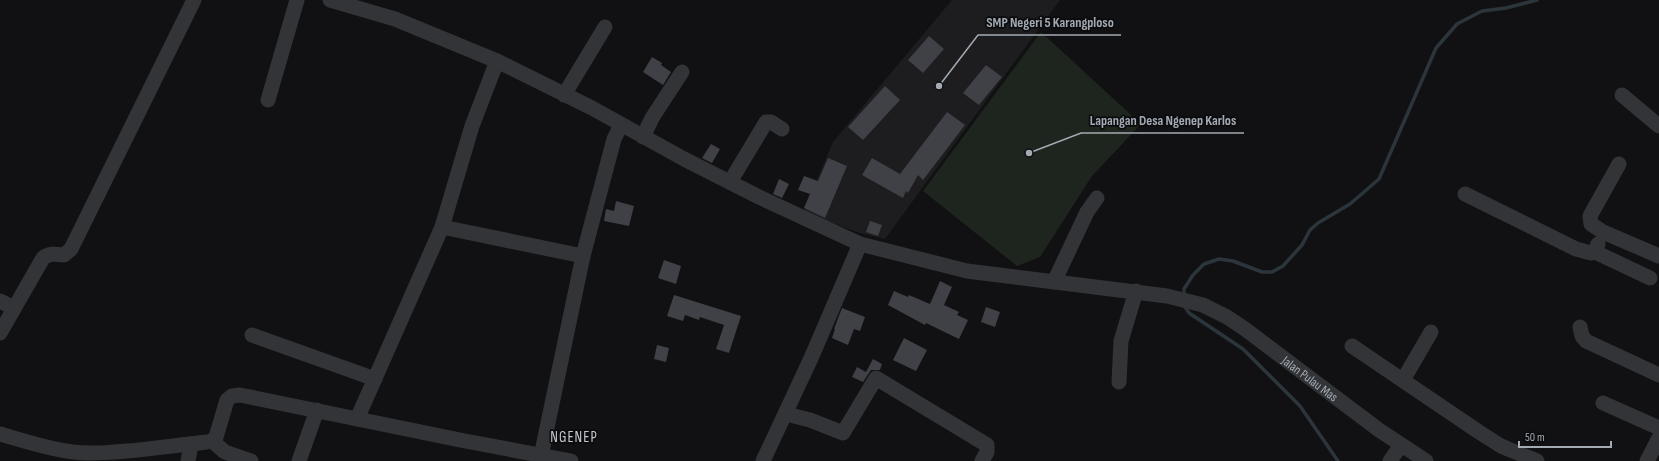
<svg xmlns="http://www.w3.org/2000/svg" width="1659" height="461" font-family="'Sofia Sans Condensed',sans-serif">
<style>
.built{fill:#1d1d20}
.green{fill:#1e251e}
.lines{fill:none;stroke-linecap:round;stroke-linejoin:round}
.stream{stroke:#2b353b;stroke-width:3.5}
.building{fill:#404146}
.minor{stroke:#323437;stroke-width:15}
.labels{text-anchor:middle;stroke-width:3.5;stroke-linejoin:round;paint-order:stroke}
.street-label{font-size:13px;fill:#a3aab3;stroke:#0c0c0e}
.quarter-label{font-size:15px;letter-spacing:1px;fill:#c4c8cf;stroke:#0c0c0e}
.leader{fill:none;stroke:#a3aab3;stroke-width:1.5}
.callout-dot{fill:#a3aab3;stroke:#0c0c0e;stroke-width:1.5}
.callout-label{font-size:14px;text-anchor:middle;font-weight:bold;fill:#a3aab3;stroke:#0c0c0e;stroke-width:3.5;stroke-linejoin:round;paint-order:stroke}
</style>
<rect width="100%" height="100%" fill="#111113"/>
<!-- built -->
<path class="built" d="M952 0H1060L885 239 857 232 803 212 833 142Z"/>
<!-- green -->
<path class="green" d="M1041 32 1141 124 1092 176 1040 257 1017 266 923 191Z"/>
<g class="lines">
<!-- stream -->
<path class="stream" d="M1184 296V289L1193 275 1204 264 1219 259 1233 261 1262 272H1272L1283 266 1302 245 1310 230 1318 223 1350 204 1379 179 1436 48 1457 24 1482 11 1506 8 1537 0
M1185 304V307L1189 313 1243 349 1300 406 1338 461"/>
</g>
<!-- building -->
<path class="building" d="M929 36 944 49 923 73 908 60Z
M652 57 662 63 661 65 671 72 663 85 643 72Z
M986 65 1002 77 979 105 963 93Z
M885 86 900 100 863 140 848 127Z
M947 112 965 125 923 180 918 175 908 193 906 191 903 198 862 175 872 158 900 174Z
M711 144 720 149 712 163 702 158Z
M828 158 847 166 825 218 804 208 810 194 798 190 804 176 818 181Z
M779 179 789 184 782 198 773 194Z
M616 201 634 206 629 226 604 221 606 209 614 211Z
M870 221 882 225 878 236 866 232Z
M664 260 681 266 676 284 658 278Z
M940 281 952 287 944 305 959 312 957 315 968 320 959 339 926 323 925 325 888 305 894 291 908 297 909 295 930 304Z
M674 295 741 316 729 353 716 349 724 325 700 317 699 320 685 315 683 321 667 316Z
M986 307 1000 312 995 327 981 322Z
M842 308 865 317 860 331 854 329 848 345 832 338 835 329H834Z
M904 338 927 350 916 371 893 360Z
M657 345 669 348 666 362 654 359Z
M873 359 882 364 880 370H871L863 382 852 377 857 367 866 372Z"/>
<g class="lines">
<!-- minor -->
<g class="minor">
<path id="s1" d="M330 0 395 19 497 61 592 108 684 159 759 197 860 244 967 271 1167 296 1203 305 1227 317 1245 329 1379 430 1426 461"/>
<path d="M564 95 605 27"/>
<path d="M1622 95 1659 126"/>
<path d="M268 100 297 0"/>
<path d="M643 137 652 118 682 72"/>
<path d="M1619 164 1590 216 1591 224 1603 232 1659 256"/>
<path d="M730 182 766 122H771L782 129"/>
<path d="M1465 194 1576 249 1591 253 1595 252"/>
<path d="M442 227 583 256"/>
<path d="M1598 244 1595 252 1650 278"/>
<path d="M1054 282 1087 212 1097 198"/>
<path d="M0 301 14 308"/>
<path d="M1580 327 1582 336 1586 341 1659 375"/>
<path d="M0 333 43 258C49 253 56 254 64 255L71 249 194 0"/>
<path d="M252 335 375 379"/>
<path d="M1352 346 1479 432 1501 446 1537 461"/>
<path d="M1403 380 1431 332"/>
<path d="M1119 382 1121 341 1136 291"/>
<path d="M1603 403 1659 428"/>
<path d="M786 414 810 420 843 433 876 378 987 445V452L982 461"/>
<path d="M357 419 442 227 472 126 497 61"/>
<path d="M0 434C28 442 61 453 90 453 129 453 168 446 207 442L212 441 216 437 227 400 232 396 240 395 465 441 571 461"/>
<path d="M212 441 225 452 251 461"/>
<path d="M188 461 191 444"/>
<path d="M299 461 317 410"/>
<path d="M540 461 583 256 614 139 621 125"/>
<path d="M763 461 812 356 860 244"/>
<path d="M1390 461 1401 445"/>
<path d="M1647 461 1659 438"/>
</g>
</g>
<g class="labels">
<!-- street labels -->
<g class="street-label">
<text dy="5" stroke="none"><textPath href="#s1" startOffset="1064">Jalan Pulau Mas</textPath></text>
</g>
<!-- quarter labels -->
<g class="quarter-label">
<text x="574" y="442">NGENEP</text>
</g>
</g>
<!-- callouts -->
<path class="leader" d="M939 86L978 35H1121M1029 153L1081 133H1244"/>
<g class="callout-dot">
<circle cx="939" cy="86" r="4"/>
<circle cx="1029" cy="153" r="4"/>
</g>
<g class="callout-label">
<text x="1050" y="27">SMP Negeri 5 Karangploso</text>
<text x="1163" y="125">Lapangan Desa Ngenep Karlos</text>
</g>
<!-- scale -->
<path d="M1519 441v6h92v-6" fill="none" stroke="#a3aab3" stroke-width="2"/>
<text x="1525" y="441" font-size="12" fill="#a3aab3" stroke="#0c0c0e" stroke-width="3" paint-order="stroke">50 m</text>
</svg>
